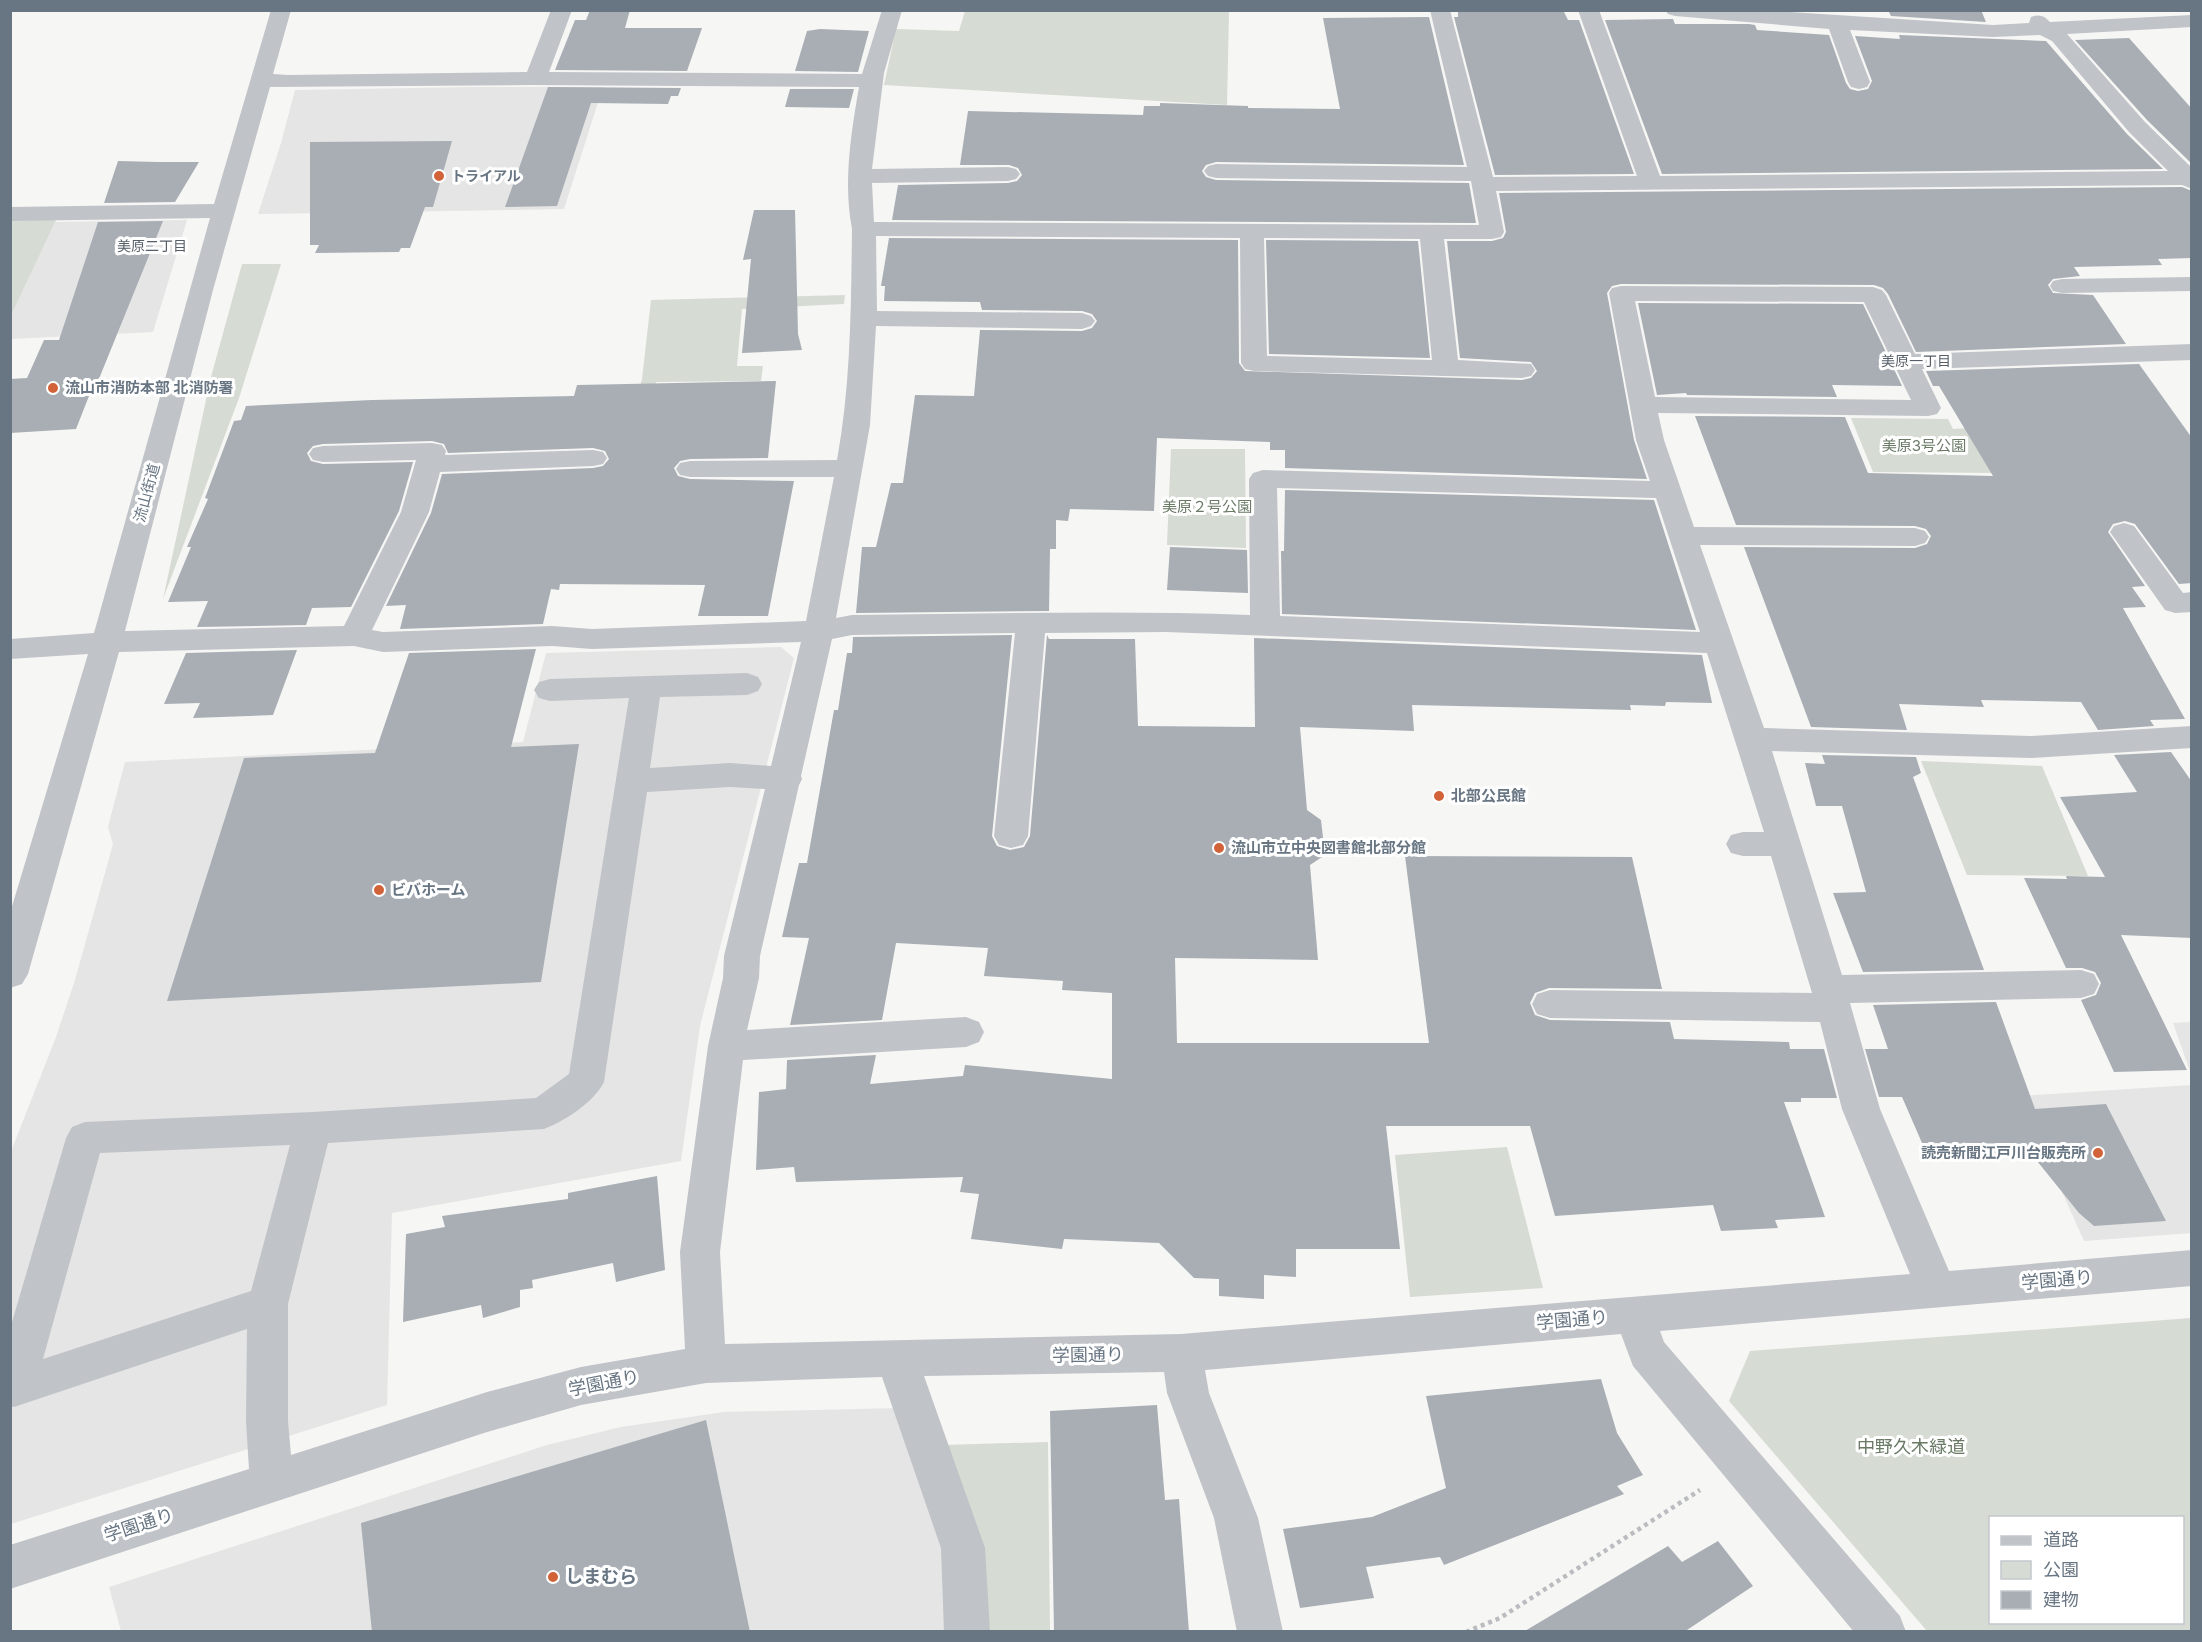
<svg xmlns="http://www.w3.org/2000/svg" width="2202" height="1642" font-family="Inter,'Noto Sans JP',sans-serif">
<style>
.built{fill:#e4e5e4}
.green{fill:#d6dbd3;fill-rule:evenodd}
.building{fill:#a8aeb4}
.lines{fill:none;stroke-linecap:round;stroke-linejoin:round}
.path{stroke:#babcbf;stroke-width:4.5;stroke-dasharray:4 4;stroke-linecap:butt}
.minor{fill:#c0c3c7;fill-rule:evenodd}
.poi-dot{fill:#d26238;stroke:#fff;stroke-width:2}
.labels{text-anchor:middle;stroke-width:6;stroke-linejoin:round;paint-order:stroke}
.far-poi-label{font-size:14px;font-weight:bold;fill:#687582;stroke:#fff;text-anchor:start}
.far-neighbourhood-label{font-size:14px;fill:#565f68;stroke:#fff}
.poi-label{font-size:15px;font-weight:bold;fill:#687582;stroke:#fff;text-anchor:start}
.park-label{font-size:15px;fill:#6a7a67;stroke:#fff}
.street-label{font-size:15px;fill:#687582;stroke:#fff}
.near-street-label{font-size:18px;fill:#687582;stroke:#fff}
.near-park-label{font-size:18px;fill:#6a7a67;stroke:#fff}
.near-poi-label{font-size:18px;font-weight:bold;fill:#687582;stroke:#fff;text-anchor:start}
</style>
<rect width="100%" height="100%" fill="#f6f6f4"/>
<!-- built -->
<path class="built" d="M473 87H603L564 209 258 214 281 143 295 90Z
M187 220 153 332 11 339 10 315 55 222Z
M781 647 794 658 700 1026 681 1161 392 1213 387 1405 11 1524 10 1154 56 1037 75 980 113 844 108 827 125 762 523 742 546 653Z
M2191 1022H2192L2191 1074 2173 1023Z
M2191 1085V1233L2084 1241 2019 1096Z
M900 1408 956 1579 953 1623 942 1632 121 1631 109 1587 547 1445 621 1427 724 1412Z"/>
<!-- green -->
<path class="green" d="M965 11H1229L1227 105 884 85 896 29 959 31Z
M11 220H56L11 315Z
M242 264H281L239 398 163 599 211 377Z
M845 295 844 304 742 309 737 366H763L761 381 656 382 646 421 629 426 642 379 651 300Z
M1851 418 1948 419 1953 429 1970 428 1997 473 1873 472Z
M1171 449H1245L1246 548 1167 545Z
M1921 761 2042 766 2088 876 1967 875Z
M1507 1147 1543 1288 1410 1297 1395 1155Z
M2191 1318V1631H1927L1729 1401 1750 1351ZM1990 1518H2182V1622H1990Z
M1048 1442 1050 1631H976L943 1445Z"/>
<!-- building -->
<path class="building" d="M590 10H630L625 28H702L687 71 555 70 575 20H586Z
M1458 10 1564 12 1568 20H1579L1634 174 1495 175 1454 17H1458Z
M1888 10H1981L1986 22 1891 16Z
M1429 17 1464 165 1216 162 1206 165 1202 171 1206 177 1216 180 1469 183 1476 223 892 220 898 185 1008 183 1017 181 1022 175 1018 168 1009 165H960L968 111 1143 115 1144 106H1160V103L1248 106V108L1340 109 1323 18Z
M1673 19 1675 24H1749L1755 25 1757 30 1829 35 1846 83 1850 89 1858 91 1868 89 1872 81 1855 36 1900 39 1899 35 2046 41 2127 134 2163 169 1662 174 1605 20Z
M820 29 869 31 858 72 795 71 807 31Z
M2129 38 2192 109V164L2147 120 2075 40Z
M548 87 681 88 678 96H671L668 104 591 103 557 206 505 207Z
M790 89H854L849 108 785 107Z
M452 141 433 207H425L410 248H401L399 252 315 253 319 245H310V142Z
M118 161 158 162H199L175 202 104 203Z
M2182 187 2192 191V258L2158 259 2162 265 2074 267 2080 276 2053 279 2048 285 2053 293 2093 295 2126 344 1916 352 1888 294 1883 288 1874 285 1621 284 1612 286 1607 293 1634 440 1647 479 1285 468V450H1270V442L1157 438 1154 511 1070 509 1068 521 1056 520V549H1050L1049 611 856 613 862 547H876L891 483H903L915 395 974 396 980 330 1082 331 1092 328 1097 321 1092 314 1082 311 982 310 980 302 884 301 885 286H881L889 238 1238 240 1239 363 1245 371 1522 380 1531 378 1537 371 1531 362 1460 358 1447 241H1492L1503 238 1506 232 1499 193Z
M754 210H795L798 334 802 350 742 353 751 259 743 260Z
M163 221 92 396H89L76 429 10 433V379L27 378 44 340H59L98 222Z
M1266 240 1418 241 1430 358 1269 354Z
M1638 303 1863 304 1902 386 1832 385 1837 397 1687 395 1686 393 1657 395Z
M2139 364 2192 438V583L2179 584 2135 524 2125 521 2113 524 2108 532 2145 586 2132 587 2146 607 2123 608 2185 719 2150 720 2154 726 2098 730 2081 702 1981 700 1984 707 1899 704 1907 730 1811 727 1744 547 1915 548 1927 544 1931 536 1926 529 1915 526 1736 525 1695 416 1845 417 1868 473 1993 476 1939 386H1933L1926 371Z
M776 381 768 458 690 459 680 461 674 468 678 476 690 479 794 481 768 616H698L705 585 560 584 559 590 551 589 543 624 400 629 406 605 386 606 431 513 442 474 593 468 603 466 609 459 605 451 593 448 448 453 444 444 432 441 323 444 313 446 307 453 311 461 323 464 413 462 399 511 351 607 312 608 306 625 197 627 208 601 168 602 191 547H187L208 499 205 498 234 421 241 420 246 406 372 400 574 396 577 385Z
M1285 490 1654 500 1696 630 1282 614 1281 551H1284Z
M1170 547 1247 550 1248 593 1167 590Z
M1012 635 992 836 997 846 1010 850 1024 847 1030 836 1047 635 1049 639H1135L1138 726 1255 727 1254 638 1702 655 1712 703 1666 702 1665 706 1630 705 1631 710 1412 705 1414 731 1300 727 1307 810 1321 820 1325 855 1310 865 1318 960 1175 958 1177 1043H1429L1405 856 1632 857 1662 989 1549 988 1535 993 1530 1003 1535 1015 1550 1020 1670 1022 1674 1039 1789 1042 1790 1049H1824L1837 1098H1801V1102H1784L1825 1217 1775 1220 1778 1228 1721 1231 1713 1205 1555 1216 1530 1126H1386L1400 1249H1296V1277L1264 1275V1299L1219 1296V1279L1194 1278 1159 1243 1064 1239 1062 1249 971 1239 979 1194 960 1192 963 1177 796 1182 794 1167 756 1170 759 1092 786 1089 787 1060 876 1055 870 1084 963 1076 965 1065 1112 1079V993L1062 990 1063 981 984 976 988 948 896 943 882 1020 790 1025 809 938 782 937 799 863H807L834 710H838L847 653H852L853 637Z
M536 649 511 747 579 744 541 982 167 1001 244 758 375 753 409 653Z
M297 650 273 715 193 718 200 703 164 704 186 653Z
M2171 752 2192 782V938L2121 935 2187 1070 2114 1072 2081 1000 2096 995 2101 983 2095 972 2082 968H2066L2024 878 2067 879 2066 876 2105 877 2060 797 2137 792 2114 755Z
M1822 755 1916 757 1921 773 1913 777 1984 970 1863 972 1833 893 1866 892 1842 806H1816L1805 763 1825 764Z
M1996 1002 2035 1109 2106 1104 2166 1221 2094 1226 2079 1213 2029 1151 1929 1159 1902 1097H1879L1865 1049H1888L1873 1005Z
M657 1176 665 1270 616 1282 613 1263 532 1280 533 1288 520 1290V1307L483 1318 481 1305 403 1322 406 1234 445 1227 442 1216 568 1199V1193Z
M1601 1379 1617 1433 1643 1475 1617 1486 1624 1494 1444 1565 1440 1557 1366 1567 1374 1598 1300 1608 1283 1529 1372 1517 1446 1488 1426 1396Z
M1157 1405 1165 1500 1179 1499 1189 1632H1054L1050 1411Z
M706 1420 750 1632H372L361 1523Z
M1718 1541 1753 1586 1684 1632H1523L1668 1546 1682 1562Z"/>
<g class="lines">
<!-- path -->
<path class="path" d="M1466 1632 1500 1618 1700 1490"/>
<!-- minor -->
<path class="minor" d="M271 10H291L273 74 288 75 527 72 551 10H572L549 72 862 74 882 10H902L884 73 872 169 1008 167 1016 169 1020 174 1016 179 1008 181 872 183 874 222 1479 225 1471 181 1216 178 1208 176 1204 171 1208 166 1216 164 1467 167 1430 10H1450L1493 177 1637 176 1578 10H1599L1660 176 2168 171 2129 132 2052 41 2040 35 1993 37 1850 30 1870 82 1867 87 1859 89 1851 87 1848 82 1829 29 1675 16 1668 14 1665 10H1759L1993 25 2029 23 2031 17C2039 14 2044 15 2050 22L2192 15V27L2067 34 2145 122 2192 168V189L2182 185 1496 191 1504 232 1501 237 1492 239H1444L1458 360 1531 364 1535 370 1531 376 1522 378 1254 371 1245 369 1241 363 1240 238 876 236 877 311 1082 313 1091 316 1095 321 1091 326 1082 329 876 326 870 425 836 618 852 615C985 614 1117 610 1250 615L1249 479 1253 473 1263 470 1650 481 1636 440 1609 293 1612 288 1621 286 1873 287 1882 290 1886 295 1915 354 2192 344V360L1922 369 1941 408 1937 414 1928 416 1658 413 1664 440 1694 527 1915 528 1925 531 1929 537 1925 543 1915 546 1700 545 1764 728 2031 736 2192 726V748L2031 758 1772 751 1842 975 2081 970 2094 974 2099 984 2094 994 2081 998 1850 1003 1880 1109 1949 1271 2192 1250V1286L1660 1331 1664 1342 1900 1616 1906 1632H1854L1633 1366 1621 1334 1205 1370 1209 1393 1258 1518 1283 1632H1237L1214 1518 1167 1393 1164 1372 924 1376 985 1548 990 1632H944L941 1548 882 1377 706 1383 581 1405 487 1432 10 1589V1545L249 1469 246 1421 247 1329 14 1407 10 1406V1329L66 1138 72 1127 85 1122 313 1112 536 1098 569 1074 629 698 550 701 539 698 534 690 539 682 550 679 747 673 758 677 762 684 758 691 747 695 660 697 650 768 730 763 771 766 801 642 592 649 552 646 383 652 354 646 119 652 28 974 22 984 10 988V913L88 654 10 659V639L94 633 210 218 10 221V207L214 204ZM531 85 859 87C851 133 843 183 852 229 851 306 851 384 837 460L690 461 680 463 676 469 680 475 690 477H834L806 621 592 629 552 626 383 632 372 630 429 512 440 472 593 466 603 464 607 458 603 452 593 450 445 455 446 451 442 445 432 443 323 446 313 448 309 454 313 460 323 462 416 460 401 512 344 626 125 631 213 290 270 87ZM1264 238 1420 239 1432 360 1267 356ZM1635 301 1864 302 1911 400 1655 397ZM1277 488 1656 498 1700 632 1280 616ZM1166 632 1707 653 1764 832H1743L1731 835 1726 844 1731 853 1743 856H1771L1812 993 1550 990 1537 994 1532 1004 1537 1014 1550 1018 1820 1022 1842 1109 1910 1274 1181 1334 725 1344 720 1252 743 1060 966 1047 979 1042 984 1032 979 1022 966 1017 747 1030 759 978 760 956 799 785 802 779 801 776 832 639 852 635 1015 633 994 836 999 845 1011 848 1023 845 1028 836 1045 633ZM730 787 765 789 724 956 723 978 708 1046 680 1252 685 1349 581 1367 487 1392 291 1455 288 1421V1304L328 1143 544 1129C565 1121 594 1102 604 1082L647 792ZM290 1145 251 1291 43 1359 100 1153Z
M2192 277V291L2062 293 2053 291 2050 286 2053 281 2062 279Z
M2124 523 2134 526 2183 593 2192 592V612L2175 613 2165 610 2110 532 2114 526Z"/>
</g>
<!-- markers -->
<g class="poi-dot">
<circle cx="439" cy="176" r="6"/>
<circle cx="53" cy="388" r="6"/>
<circle cx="1439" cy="796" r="6"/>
<circle cx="1219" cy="848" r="6"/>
<circle cx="379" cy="890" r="6"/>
<circle cx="2098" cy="1153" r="6"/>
<circle cx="553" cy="1577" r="6"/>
</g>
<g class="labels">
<!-- far-poi labels -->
<g class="far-poi-label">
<text x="451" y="181">トライアル</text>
</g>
<!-- far-neighbourhood labels -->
<g class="far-neighbourhood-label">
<text x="152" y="251">美原二丁目</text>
<text x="1916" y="366">美原一丁目</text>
</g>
<!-- poi labels -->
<g class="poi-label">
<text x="65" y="393">流山市消防本部 北消防署</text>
<text x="1451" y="801">北部公民館</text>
<text x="1231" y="853">流山市立中央図書館北部分館</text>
<text x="391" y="895">ビバホーム</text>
<text x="2086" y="1158" text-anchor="end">読売新聞江戸川台販売所</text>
</g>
<!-- park labels -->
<g class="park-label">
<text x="1924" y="451">美原3号公園</text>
<text x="1207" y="512">美原２号公園</text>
</g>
<!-- street labels -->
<g class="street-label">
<text transform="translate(147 493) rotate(-75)" y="5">流山街道</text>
</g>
<!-- near-street labels -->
<g class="near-street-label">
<text transform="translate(2057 1280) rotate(-5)" y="6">学園通り</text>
<text transform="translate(1572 1320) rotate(-5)" y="6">学園通り</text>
<text transform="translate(1088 1355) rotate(-1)" y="6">学園通り</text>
<text transform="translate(604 1383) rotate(-11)" y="6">学園通り</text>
<text transform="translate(139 1525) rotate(-18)" y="6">学園通り</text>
</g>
<!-- near-park labels -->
<g class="near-park-label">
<text x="1911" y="1453">中野久木緑道</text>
</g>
<!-- near-poi labels -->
<g class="near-poi-label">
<text x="565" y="1583">しまむら</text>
</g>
</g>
<!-- border -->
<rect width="2202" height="1642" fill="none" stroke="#687582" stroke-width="24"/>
<!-- legend -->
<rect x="1989" y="1516" width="195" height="108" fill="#ffffff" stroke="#c3c8cd" stroke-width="1.5"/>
<rect x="2001" y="1536" width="30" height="9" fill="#c0c3c7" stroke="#c3c8cd" stroke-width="1.5"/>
<text x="2043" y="1546" font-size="18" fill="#687582">道路</text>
<rect x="2001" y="1561" width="30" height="18" fill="#d6dbd3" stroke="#c3c8cd" stroke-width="1.5"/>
<text x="2043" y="1576" font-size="18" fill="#687582">公園</text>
<rect x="2001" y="1591" width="30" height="18" fill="#a8aeb4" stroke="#c3c8cd" stroke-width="1.5"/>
<text x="2043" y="1606" font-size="18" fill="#687582">建物</text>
</svg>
